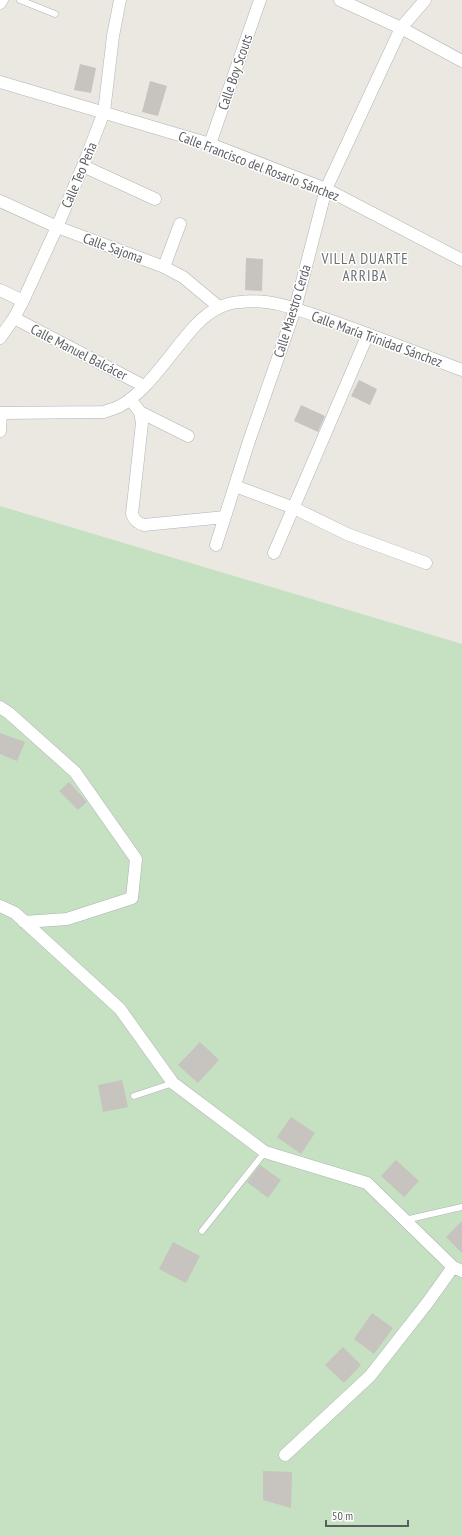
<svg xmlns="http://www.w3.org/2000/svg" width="462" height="1536" font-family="'PT Sans Narrow',sans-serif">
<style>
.green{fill:#c5e1c1}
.building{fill:#c7c3be}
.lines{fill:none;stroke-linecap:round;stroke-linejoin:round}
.lane-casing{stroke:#afb3b6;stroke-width:7}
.street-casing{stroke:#afb3b6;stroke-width:13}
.lane{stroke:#fff;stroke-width:6}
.street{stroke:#fff;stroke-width:12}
.labels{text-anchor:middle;stroke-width:3;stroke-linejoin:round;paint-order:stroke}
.street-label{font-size:14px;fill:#5a5e61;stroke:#fff}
.neighbourhood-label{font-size:15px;letter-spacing:1px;fill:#6b7073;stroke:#fff}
</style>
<rect width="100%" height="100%" fill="#ebe8e2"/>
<!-- green -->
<path class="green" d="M0 506 462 644V1536H0Z"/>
<!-- building -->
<path class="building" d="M80 64 96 68 91 93 74 90Z
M150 81 167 86 158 116 142 112Z
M246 258 263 259 262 291 245 290Z
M359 380 377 389 370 405 351 396Z
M301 405 325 416 318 432 294 421Z
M0 733 25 742 17 761 0 754Z
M69 782 87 802 78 810 59 791Z
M200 1042 219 1060 198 1083 178 1065Z
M122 1080 128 1107 103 1112 98 1085Z
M291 1117 315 1133 301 1154 277 1137Z
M396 1160 419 1181 404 1197 381 1176Z
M260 1165 281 1180 268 1198 247 1182Z
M462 1221V1253L446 1237Z
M173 1242 200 1256 186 1283 159 1269Z
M372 1313 393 1328 374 1354 354 1339Z
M343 1347 361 1365 344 1383 325 1365Z
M263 1471 292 1472 291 1508 263 1500Z"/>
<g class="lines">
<!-- lane casing -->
<g class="lane-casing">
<path id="lane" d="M20 0 55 14
M134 1096 173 1083
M405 1220 462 1207
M202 1231 265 1152"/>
</g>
<!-- street casing -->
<g class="street-casing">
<path id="street" d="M340 0 401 28 462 61
M0 3 2 0
M0 82 210 144 326 189 462 260
M210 144 260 0
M83 166 155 199
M0 201 57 227 164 267 183 277 219 307
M164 267 180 224
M0 290 23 301
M14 318 144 386
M0 338 14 318 23 301 57 227 83 166 104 112 113 36 120 0
M130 399 140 412 142 423 132 514C134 520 137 523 144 525L225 517
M140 412 188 436
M0 413 104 412C108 410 114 409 118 407 146 394 174 348 195 326 207 313 222 303 240 302 274 298 305 312 337 323 379 338 420 354 462 370
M0 431 1 413
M235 486 294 508 347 534 426 563
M216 545 249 441 295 309 326 189 401 28 425 0
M274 553 368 334
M0 707 9 713 75 772 136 859 132 898 67 919 24 922
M0 906 15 913 120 1009 173 1083 265 1152 367 1183 453 1267 462 1271
M285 1455 370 1376 428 1302 453 1267"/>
</g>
<!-- lane -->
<use href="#lane" class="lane"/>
<!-- street -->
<use href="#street" class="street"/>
</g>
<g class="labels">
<!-- street labels -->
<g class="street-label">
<text transform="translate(235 72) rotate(-71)" y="5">Calle Boy Scouts</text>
<text transform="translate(259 166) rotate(21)" y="5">Calle Francisco del Rosario Sánchez</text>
<text transform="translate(79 175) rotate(-67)" y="5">Calle Teo Peña</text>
<text transform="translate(113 248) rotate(20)" y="5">Calle Sajoma</text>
<text transform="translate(292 311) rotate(-73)" y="5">Calle Maestro Cerda</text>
<text transform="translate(377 339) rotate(20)" y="5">Calle María Trinidad Sánchez</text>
<text transform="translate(79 352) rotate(27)" y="5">Calle Manuel Balcácer</text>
</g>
<!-- neighbourhood labels -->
<g class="neighbourhood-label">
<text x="365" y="264">VILLA DUARTE<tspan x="365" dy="17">ARRIBA</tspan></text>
</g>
</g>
<!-- scale -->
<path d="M326 1520v6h82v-6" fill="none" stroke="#5a5e61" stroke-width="2"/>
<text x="332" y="1520" font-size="12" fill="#5a5e61" stroke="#ffffff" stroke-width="3" paint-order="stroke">50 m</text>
</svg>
